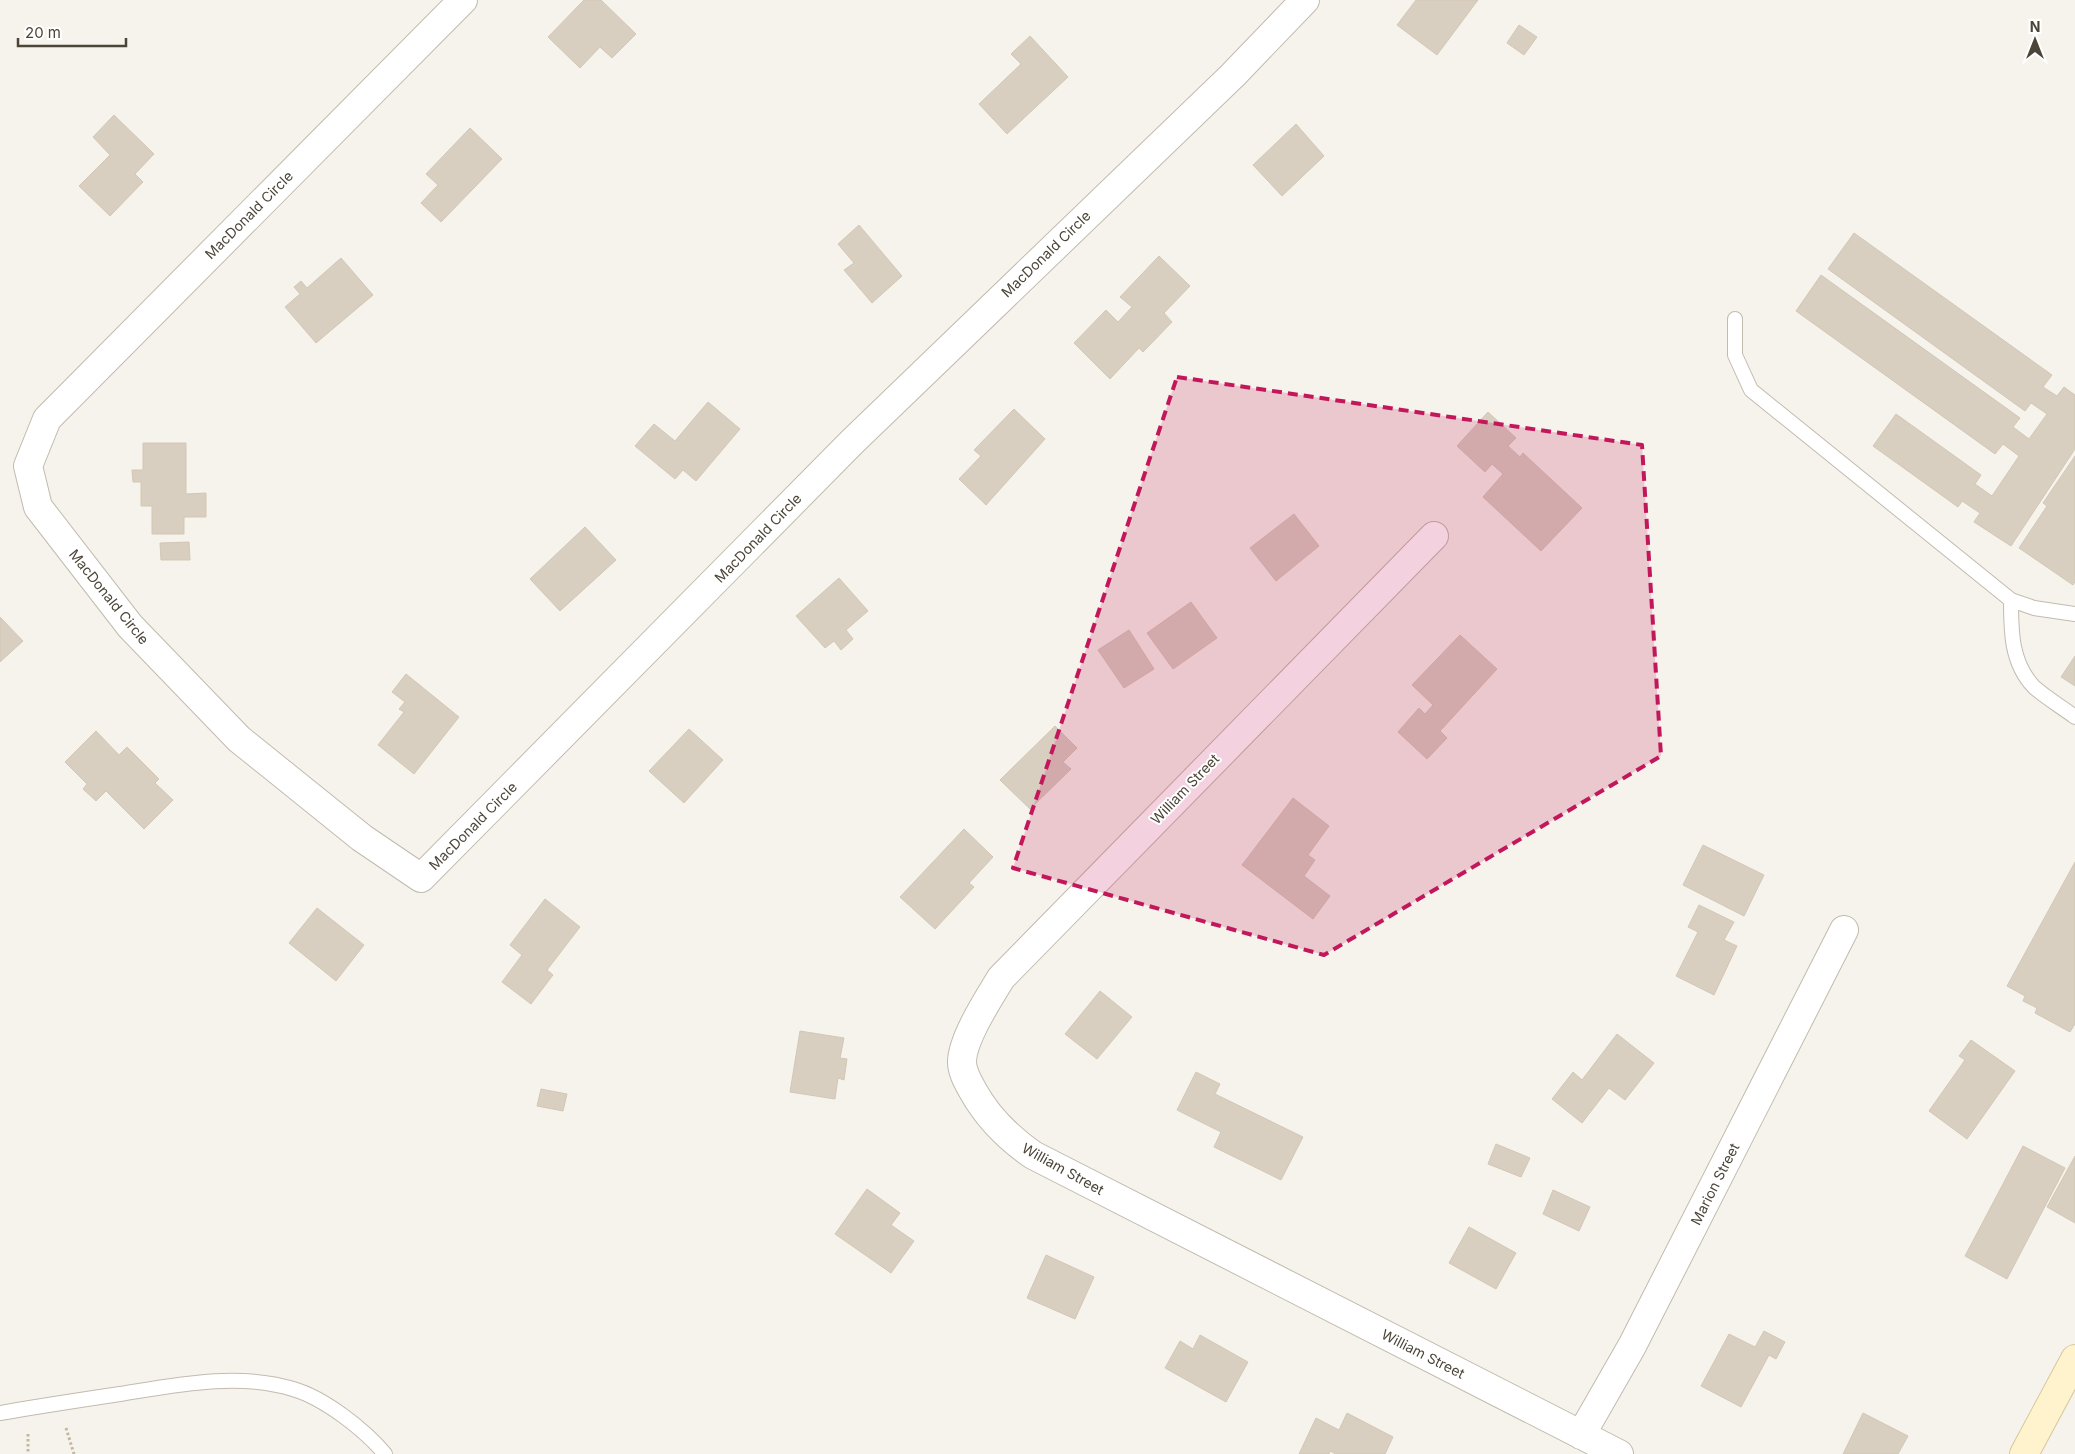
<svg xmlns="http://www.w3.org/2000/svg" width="2075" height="1454" font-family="Inter,sans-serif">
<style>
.building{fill:#d8cfc1;stroke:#d3c7b4}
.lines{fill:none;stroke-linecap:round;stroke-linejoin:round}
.lane-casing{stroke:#c2bbae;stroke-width:16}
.street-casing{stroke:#c2bbae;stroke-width:30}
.secondary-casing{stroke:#d6c79b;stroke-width:30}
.path{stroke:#c4b79f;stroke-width:3;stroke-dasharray:2.5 2.5;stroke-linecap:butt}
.lane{stroke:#fff;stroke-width:14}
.street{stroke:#fff;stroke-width:28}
.secondary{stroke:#fff3cd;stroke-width:28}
.marked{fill:#c2185b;fill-opacity:0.2;stroke:#c2185b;stroke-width:4;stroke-dasharray:10 6;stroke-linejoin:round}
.labels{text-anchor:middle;stroke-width:4;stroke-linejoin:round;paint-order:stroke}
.street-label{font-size:14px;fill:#4b4439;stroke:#fff}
</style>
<rect width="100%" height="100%" fill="#f6f3ec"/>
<!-- building -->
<path class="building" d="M584 0H601L636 34 612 58 600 47 580 68 548 37Z
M1416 0H1478L1437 55 1397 25Z
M1519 25 1537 37 1524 55 1507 43Z
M1030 36 1068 77 1007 134 979 104 1021 64 1011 54Z
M114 115 154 154 135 174 143 182 110 216 79 186 110 155 93 137Z
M1296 124 1324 156 1282 196 1253 165Z
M470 128 502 159 441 222 421 203 438 185 426 174Z
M859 225 902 276 872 303 844 270 854 263 838 244Z
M1854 233 2052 375 2043 387 2057 396 2064 387 2075 395V449L2011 546 1974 522 1980 513 1962 501 1958 507 1873 446 1896 414 1981 475 1975 484 1992 496 2019 456 2003 444 1995 454 1796 311 1821 275 2020 418 2013 427 2029 439 2047 414 2031 403 2025 411 1828 269Z
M1159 256 1190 286 1164 313 1172 322 1143 352 1139 348 1110 379 1074 343 1106 310 1118 322 1132 307 1120 297Z
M341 258 373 295 316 343 285 307 300 294 294 287 301 281 307 288Z
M708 402 740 429 696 481 683 470 675 479 635 446 654 424 675 441Z
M1014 409 1045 439 986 505 959 479 981 456 974 450Z
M1488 412 1516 438 1508 446 1520 457 1523 453 1582 508 1541 551 1483 497 1503 474 1492 464 1485 472 1457 446Z
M143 443H186V494L206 493V517H184V534H152V506H141V482H133L132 470H143Z
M2075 456V582L2073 585 2019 548 2047 506 2043 503Z
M1294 514 1319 546 1276 581 1250 548Z
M585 527 616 560 560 611 530 579Z
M189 542 190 560H161L160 543Z
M839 578 868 611 846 630 853 639 841 650 834 641 825 648 796 616Z
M1191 602 1217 638 1173 669 1147 633Z
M0 617 23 641 0 662Z
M1129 630 1154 669 1124 688 1098 650Z
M1460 635 1497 669 1440 731 1447 738 1427 759 1398 732 1419 708 1425 714 1433 705 1412 685Z
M2075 656V686L2061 677Z
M406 674 459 717 414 774 378 745 404 712 399 709 405 702 392 692Z
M1055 726 1077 748 1063 762 1071 769 1030 809 1000 780Z
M689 729 723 760 684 803 649 771Z
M96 731 119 755 127 747 159 779 155 783 173 800 144 829 106 791 96 801 83 789 87 784 65 762Z
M1293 798 1329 826 1308 855 1315 860 1304 876 1330 896 1313 919 1242 865Z
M964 829 993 857 969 883 974 887 935 929 900 897Z
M1703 845 1764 875 1744 916 1683 885Z
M2075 862V1024L2070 1032 2035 1013 2037 1008 2023 1001 2025 996 2007 986Z
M545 899 580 927 547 970 553 975 531 1004 502 982 522 955 510 945Z
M1699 905 1734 922 1724 940 1737 946 1714 995 1676 976 1698 932 1688 927Z
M317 908 364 945 336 981 289 943Z
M1100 991 1132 1017 1097 1059 1065 1034Z
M800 1031 844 1038 840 1058 847 1059 844 1080 838 1078 835 1099 790 1092Z
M1617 1034 1654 1063 1625 1100 1609 1088 1582 1123 1552 1099 1573 1072 1582 1080Z
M1971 1040 2015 1071 1967 1139 1929 1111 1965 1060 1959 1056Z
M1196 1072 1220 1084 1215 1094 1303 1137 1281 1180 1214 1147 1221 1132 1177 1110Z
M541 1089 567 1094 563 1111 537 1106Z
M1496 1144 1530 1158 1521 1177 1488 1164Z
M2023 1146 2065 1168 2007 1279 1965 1256Z
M2075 1156V1223L2047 1207Z
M867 1189 900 1213 891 1225 914 1241 891 1273 835 1234Z
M1553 1190 1590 1207 1579 1231 1543 1214Z
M1469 1227 1516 1253 1496 1289 1449 1263Z
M1046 1255 1094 1277 1075 1319 1027 1298Z
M1764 1331 1785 1342 1776 1359 1769 1355 1741 1407 1701 1386 1729 1334 1755 1347Z
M1200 1335 1248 1362 1226 1402 1165 1368 1180 1341 1193 1349Z
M1347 1413 1393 1437 1385 1454H1336L1330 1451 1329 1454H1299L1316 1418 1339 1430Z
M1863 1413 1908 1436 1898 1454H1843Z"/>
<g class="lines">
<!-- lane casing -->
<g class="lane-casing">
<path id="lane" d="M1735 319V355L1751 390 2011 600 2034 608 2075 614
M2011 600C2011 631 2011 663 2034 687 2046 698 2062 707 2075 717
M0 1413C40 1406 80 1400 120 1394 176 1385 238 1372 293 1389 324 1398 364 1429 385 1454"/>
</g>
<!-- street casing -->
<g class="street-casing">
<path id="street" d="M463 0 47 419 28 466 38 507 130 626 239 739 362 838 421 878 852 442 1233 75 1305 0
M1434 536 1001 978C989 998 962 1039 962 1062 962 1072 968 1082 973 1091 988 1118 1007 1137 1033 1155L1619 1454
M1581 1435 1632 1346 1844 930"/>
</g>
<!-- secondary casing -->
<g class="secondary-casing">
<path id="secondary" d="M2024 1454 2075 1359"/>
</g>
<!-- path -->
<path class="path" d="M66 1428 74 1454
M28 1434V1454"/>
<!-- lane -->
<use href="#lane" class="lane"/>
<!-- street -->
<use href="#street" class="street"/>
<!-- secondary -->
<use href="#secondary" class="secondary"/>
</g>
<!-- marked area -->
<path class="marked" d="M1177 377 1642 445 1661 756 1324 955 1013 868Z"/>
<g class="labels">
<!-- street labels -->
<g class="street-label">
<text transform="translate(249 215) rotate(-45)" y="5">MacDonald Circle</text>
<text transform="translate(1046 254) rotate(-44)" y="5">MacDonald Circle</text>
<text transform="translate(758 538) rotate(-46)" y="5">MacDonald Circle</text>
<text transform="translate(109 597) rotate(51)" y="5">MacDonald Circle</text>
<text transform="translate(1185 789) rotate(-46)" y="5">William Street</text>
<text transform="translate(473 826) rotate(-45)" y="5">MacDonald Circle</text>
<text transform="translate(1063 1169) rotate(29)" y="5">William Street</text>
<text transform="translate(1715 1184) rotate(-63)" y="5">Marion Street</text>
<text transform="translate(1423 1354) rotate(27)" y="5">William Street</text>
</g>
</g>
<!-- north arrow -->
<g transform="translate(2035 40)" stroke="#ffffff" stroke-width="4" paint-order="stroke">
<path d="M0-4L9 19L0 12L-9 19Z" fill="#4b4439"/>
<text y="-8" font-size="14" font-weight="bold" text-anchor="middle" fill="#4b4439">N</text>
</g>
<!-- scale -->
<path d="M18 38v8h108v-8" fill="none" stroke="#4b4439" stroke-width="2.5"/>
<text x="25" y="38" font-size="15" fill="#4b4439" stroke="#ffffff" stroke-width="4" paint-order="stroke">20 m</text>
</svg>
